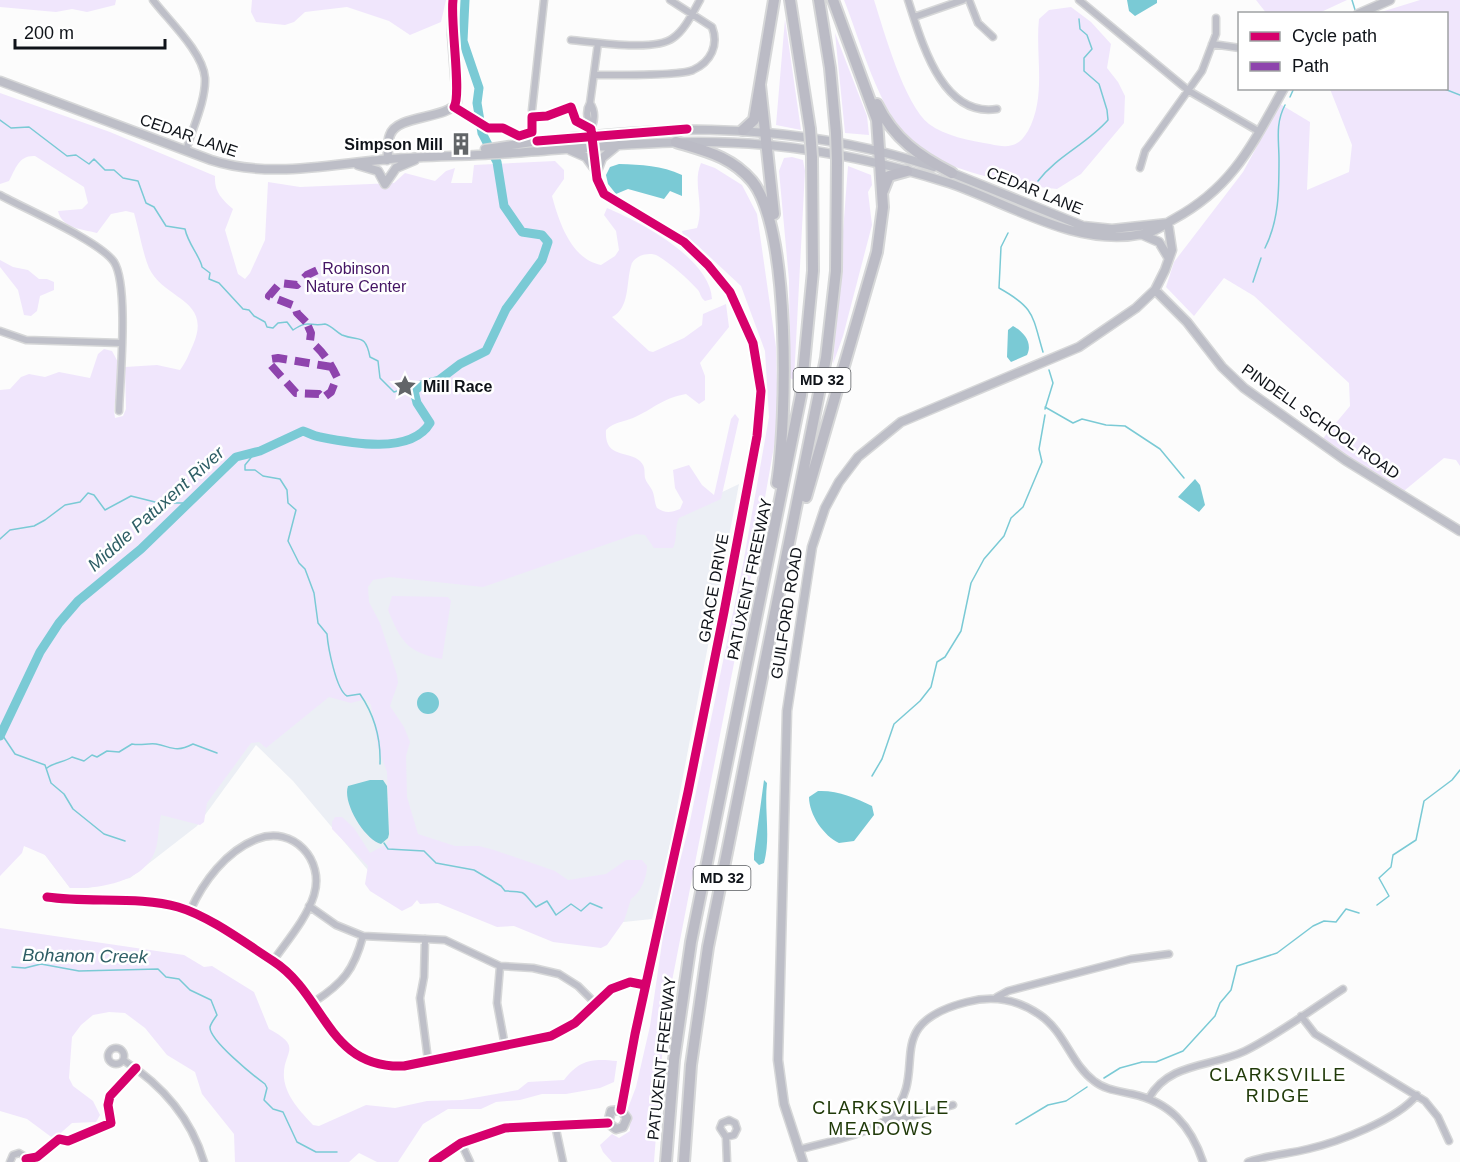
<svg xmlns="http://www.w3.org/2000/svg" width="1460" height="1162" font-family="Arial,sans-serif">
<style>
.built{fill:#eceff5}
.green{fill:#f0e6fc}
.water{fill:#7acad5}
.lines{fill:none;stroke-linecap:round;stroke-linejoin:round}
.stream{stroke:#7acad5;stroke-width:1.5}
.river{stroke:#7acad5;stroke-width:9}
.street-casing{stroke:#d6d7d8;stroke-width:9}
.secondary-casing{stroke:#d6d7d8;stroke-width:11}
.highway-casing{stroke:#d6d7d8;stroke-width:14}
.street{stroke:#bebfc8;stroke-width:6}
.secondary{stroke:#bdbec7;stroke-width:8}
.highway{stroke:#bbbbc5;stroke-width:10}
.highway-bridge-casing{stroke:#d6d7d8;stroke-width:14;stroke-linecap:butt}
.highway-bridge{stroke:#bbbbc5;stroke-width:10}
.quiet{stroke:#8e44ad;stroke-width:8;stroke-dasharray:15 8;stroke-linecap:butt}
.cycleway-casing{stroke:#fff;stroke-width:13}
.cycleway{stroke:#d6006c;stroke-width:9}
.labels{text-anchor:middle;stroke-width:5;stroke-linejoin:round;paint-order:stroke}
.shield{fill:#fff;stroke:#575a5e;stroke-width:1.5}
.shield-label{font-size:15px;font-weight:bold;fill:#0f1319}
.street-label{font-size:16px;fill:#0f1319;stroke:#fff}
.poi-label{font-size:16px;font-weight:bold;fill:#0f1319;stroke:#fff;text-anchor:end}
.park-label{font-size:16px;fill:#441464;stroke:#fff}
.water-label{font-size:18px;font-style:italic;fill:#2e5e65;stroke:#fff}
.neighbourhood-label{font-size:18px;letter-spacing:1.5px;fill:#203a09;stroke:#fff}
</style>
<rect width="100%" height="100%" fill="#fcfcfc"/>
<!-- built -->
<path class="built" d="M739 484 670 844 652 919 577 927 377 881 293 781 256 745 197 826 130 878 88 888H70L45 855 35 848 24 846 111 617 647 528Z"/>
<!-- green -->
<path class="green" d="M0 0H116L115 5 87 12 72 9 56 12 0 7Z
M252 0H446L441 22 410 35 389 21 347 7 305 12 294 22 285 25 256 22 251 12Z
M844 0H874C884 31 904 104 929 124 945 136 971 141 990 144 1007 148 1018 148 1028 131 1047 96 1035 55 1039 19L1049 10 1071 7 1091 22 1111 44 1107 68 1118 82 1125 96 1124 123 1081 174 1057 189C1018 186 939 170 910 141 878 107 861 43 844 0Z
M1256 0H1347L1319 13 1267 14Z
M1420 0H1460V466L1456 460 1444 458 1399 495 1320 442 1350 406 1349 383 1254 296 1224 278 1194 316 1166 287 1174 262 1243 172 1280 104 1310 122 1307 190 1349 172 1352 145 1330 89 1446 88V14L1378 13Z
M785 19 801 130 776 125Z
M835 33 867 116 869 135 845 133Z
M0 93 110 132 215 176C214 192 222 199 233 209L225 230 238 274 245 279 250 273 265 240 268 182 300 187 394 183 405 173 435 181 446 171 455 168 451 183H472L474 165 555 161 564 170V179L552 196C559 222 571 259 601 265L615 256 619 250 616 231 604 215 607 208C640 222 710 258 712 299L705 301C700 297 701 294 698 290 687 278 671 264 658 256 649 251 633 256 631 266 626 283 630 308 612 317L649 351 653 352 684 338 702 325 703 314 726 304 729 327 700 363 705 376V400L699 404 686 394C660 399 654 409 633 418 623 422 614 422 606 430 604 459 628 450 640 461 646 467 644 471 645 478 646 482 650 486 652 490 655 496 654 502 657 508 665 513 670 513 680 509L683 502 675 488 673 470 689 465 702 485 714 495 731 419 735 414 739 419 721 499 679 518C674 528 678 538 673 548H654L645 535 636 534 483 587 390 577 373 580 368 587 369 602 380 623 397 675 398 683 390 706 404 727 410 742 406 756 407 797 418 834 455 846H479L494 850 555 871 568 880 606 874 626 860H642L647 866C647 877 641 892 631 899L624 921 607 945 601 948 553 942 514 926 497 927 438 903 420 904 417 900 412 906 402 911 370 891 365 884 368 866 332 829V822L335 817H342L354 828 370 853 385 845 390 839 387 772 378 748 371 705 366 699 351 703 329 697 266 748 259 742 251 743 207 803 204 822 200 825 161 815C158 827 159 845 153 856 139 883 97 889 70 888L45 855 24 846 22 853 0 876V390L10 389 21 377 29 374 45 377 59 372 90 378 98 354 104 349 112 351 119 364 114 410 115 418 123 416 126 409 125 367 157 365 180 370C186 362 189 354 193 345 213 299 164 300 149 268 142 251 139 230 134 213L126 211 111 214 97 233C81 229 62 228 58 211L82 209 88 203 84 187 35 156C19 155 16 168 9 181L0 184Z
M792 157 803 160 805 171 794 380 790 378 789 280 779 171 784 158Z
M701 163 715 168 742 185 757 214 776 347 778 424 752 571 665 1017 654 1162H612L603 1152 600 1145 612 1134 619 1138 630 1131 628 1108 636 1087 650 1026 666 915 689 826 743 564 769 417 765 351 741 286 697 245 683 235 682 231 697 228C705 204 692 184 701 163Z
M848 166 871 175 872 185 868 192 872 225 843 336 833 364Z
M0 260 13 267 28 270 39 279H47L54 282V290L40 296 37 311 31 316 24 315 18 290 0 267Z
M392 596 448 597 451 601 442 659C406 652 401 641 388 610Z
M0 928 184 955 204 967 212 966 254 992 269 1029C305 1048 282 1051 284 1078 286 1097 301 1112 313 1125L319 1126 366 1105 395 1108 427 1101 462 1100 518 1090 528 1082 564 1080C579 1060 592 1058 617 1061L614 1082 600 1088 566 1094H542L520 1100 496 1102 481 1109H448L423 1124 398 1162H377L359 1153 349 1162H235L234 1134 202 1094 195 1072 167 1055 145 1028 125 1013 109 1012 93 1015 81 1025 72 1037 69 1078 73 1086 93 1101 100 1115 96 1122 72 1123 54 1139 27 1119 0 1111Z"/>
<!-- water -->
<path class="water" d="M1127 0H1157V3L1135 16 1129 11Z
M619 164C642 165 661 165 682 175V196L670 191 664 199 628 189 616 194 608 184 606 175 610 167Z
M1013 326C1024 332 1033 343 1027 355L1011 362 1007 357 1008 330Z
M1195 479 1200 485 1205 505 1199 512 1178 497Z
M417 703a11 11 0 1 1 22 0a11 11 0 1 1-22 0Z
M370 780H383L387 786 389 834 388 838 381 844C365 840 342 803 348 786Z
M764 780 767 783C764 810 771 837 764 863L759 865 754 860V854Z
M818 791C837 790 856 798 872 806L874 815 854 841 839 843C824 836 809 815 809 797Z"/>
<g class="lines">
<!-- stream -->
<path class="stream" d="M1352 0 1356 13
M1442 88 1460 95
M1290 97 1294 88
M0 120 11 128 29 127 67 156 76 155 89 164 94 159 105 170H114L123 178 138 181 146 203 154 207 166 226 185 229C188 244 201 258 202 267L210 273 209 279 219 283 243 309 249 310 254 316 265 322 267 327 273 328 278 323 287 322 293 330C309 319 309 327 325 324 332 326 336 332 342 335 360 342 365 333 370 357L378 361 380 378 394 392 407 388 414 391
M1038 181C1057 156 1087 144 1108 120L1107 110 1099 84 1084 71V58L1092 49 1087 35 1080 29 1079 19
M1008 233 1001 247 999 288C1035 308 1032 315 1043 352
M1265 248C1279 220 1279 191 1279 160 1279 140 1275 124 1285 105
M1253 282 1261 258
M380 284 388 282
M1045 407 1073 423 1082 419 1106 425 1125 426 1160 449 1184 478
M1045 409 1053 383 1049 370
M254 454 245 465V470H255L263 476 280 479 287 490 288 503 296 510 288 541 299 563 305 569 314 593 318 623 327 634C328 647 336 690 347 696L360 694C375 716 381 738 380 764
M0 539 10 530 34 526 45 520 65 505 80 502 88 493 94 495 105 510 131 496 159 503H188
M1 733 15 754 45 765 51 783 64 794 73 809 104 834 125 841
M47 768C52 763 65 762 72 757L84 761 92 755 97 757 107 751 119 752 132 744C141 746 147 743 156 744 172 747 175 753 193 744L217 753
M872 776 882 759 894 724 920 701 931 687 937 662 945 657 961 631 971 583 984 559 1004 536 1011 518 1023 507 1042 462 1039 449 1045 415
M384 843 388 849 424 851 436 863 474 870 501 886 505 891C528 892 521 891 536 907L547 901 556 915 571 904 581 911 590 903 602 908
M1377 905 1389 896 1379 878 1391 867 1393 855 1416 840 1424 801 1452 780 1460 770
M12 967 25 968 41 964 79 971 158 969 166 977 179 979 190 990 211 1000 217 1015C215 1018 211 1023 210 1027 209 1040 254 1076 265 1084L267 1088 264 1100 273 1109 283 1112 297 1142 316 1152H337
M1104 1078 1120 1068 1142 1062H1156L1183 1051 1215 1016 1220 1003 1231 990 1237 966 1277 953 1313 926 1324 921 1336 922 1346 909 1359 913
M1016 1124 1048 1105 1066 1101 1087 1087"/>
<!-- river -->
<path class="river" d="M0 736 40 652 59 623 78 601 141 549 236 457 260 451 303 431C309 433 314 436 320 437 350 443 411 455 430 423L417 403 414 391 421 385 439 380 460 364 486 351 506 309 542 260 548 242 542 235 522 232 504 206 497 162 482 133 477 103 479 88 463 41 465 0"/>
<!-- street casing -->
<g class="street-casing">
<path id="street" d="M153 0C168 20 203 52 205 78 206 101 192 129 186 151
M908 0C921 39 941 118 997 109
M969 0 978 23 993 37
M1079 0 1189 91 1260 132
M914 17 963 0
M571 40C594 42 655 52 673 38 685 30 693 12 700 0
M1212 44 1240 48
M594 75C610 75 682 76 693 70 711 62 719 45 712 27L670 0
M590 103C596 112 595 120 591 129
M532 110 544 0
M592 135C591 123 583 115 590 103L598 43
M1140 168 1145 151 1202 71 1216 34V18
M0 195C25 209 100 241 114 262 129 285 120 380 119 411
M0 331 26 340 121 343
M47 897C88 903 141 896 178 907 209 916 245 943 273 961 326 995 327 1069 404 1066L551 1036 575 1023 611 989 630 982 645 985
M309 906 336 925 363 936 445 940 500 966 533 968 559 974 578 986 596 1004
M190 911C203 882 226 851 257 839 293 825 325 860 314 895 307 918 287 941 273 961
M425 939 424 977 420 998 428 1060
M500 966 497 1003 505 1046
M997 997 1008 991 1131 959 1169 954
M314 1002C343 983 354 970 363 936
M1301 1016 1315 1034 1425 1101 1438 1117 1449 1141
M108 1056a8 8 0 1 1 16 0a8 8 0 1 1-16 0Z
M123 1060C161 1084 191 1118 204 1162
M1149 1098C1169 1062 1212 1067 1245 1051 1279 1034 1311 1010 1343 989
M886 1119 899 1120 953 1105
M555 1125 563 1162
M726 1137 734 1135 737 1129 735 1123 729 1120 722 1123 720 1128 726 1137 727 1162
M461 1143 470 1162
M798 1150C825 1142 872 1135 891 1115 932 1071 877 1025 967 1002 993 995 1017 999 1040 1015 1065 1032 1071 1064 1094 1081 1105 1090 1119 1091 1132 1094 1170 1102 1191 1126 1203 1162
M10 1162 13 1155 19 1153 24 1156 26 1162
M1248 1162C1268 1155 1288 1154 1308 1149 1338 1142 1397 1120 1417 1095"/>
</g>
<!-- secondary casing -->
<g class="secondary-casing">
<path id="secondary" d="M1358 14 1390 0
M0 81 211 160C270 179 330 164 390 159 431 156 471 156 512 153 597 147 682 137 768 145 829 151 890 164 949 183 1011 204 1076 248 1143 234 1156 232 1163 225 1174 219 1233 187 1252 145 1284 88
M592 135 597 179 604 194 684 242 708 265 730 292 753 343 761 391 757 436 724 612 688 792 635 1034 621 1110
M485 149C642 124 780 117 934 167
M570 150 586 157 594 168
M387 160C389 152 387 142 390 135 397 114 447 120 457 102L452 35 453 0
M358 165 378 171 385 184
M597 171 602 158 618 145
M947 171 1083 226 1112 229 1168 223
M385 184 396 168 415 160
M1143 235 1159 242 1168 257
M1155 290 1187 322 1222 367 1244 388 1345 460 1460 531
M608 1123 616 1129 623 1127 627 1118 621 1110
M608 1123 611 1111 621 1110
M433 1162 461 1143 505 1128 608 1123
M803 1162 784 1104 778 1060 787 711 812 547 825 508 839 482 858 457 901 422 1079 347 1136 308 1155 290 1165 270 1172 250 1168 223"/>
</g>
<!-- highway casing -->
<g class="highway-casing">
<path id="highway" d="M790 0 810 129
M819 0 830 68 836 133
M760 85 774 214
M877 104C894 139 919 156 952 173
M743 130 754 120 774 0
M676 142C705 151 731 156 752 181 791 229 787 420 777 483
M883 191 889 176 907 171
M806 497 877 252 883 207 877 120 833 0
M666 1162 674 1060 691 942 801 395 813 271 812 157
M684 1162 691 1065 708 947 826 358 836 271 837 161"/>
</g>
<!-- street -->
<use href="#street" class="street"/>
<!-- secondary -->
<use href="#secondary" class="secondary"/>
<!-- highway -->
<use href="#highway" class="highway"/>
<!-- highway-bridge casing -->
<g class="highway-bridge-casing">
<path id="highway-bridge" d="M810 129 812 157
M836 133 837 161"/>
</g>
<!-- highway-bridge -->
<use href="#highway-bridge" class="highway-bridge"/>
<!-- quiet -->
<path class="quiet" d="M306 322 297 313 295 306 269 296 280 283 297 285 307 275 320 269
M308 326 311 333 310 341C323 351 330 363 337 377L331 392 323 398 319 394 296 393 270 364 271 359 278 358 332 367"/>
<!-- cycleway casing -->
<g class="cycleway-casing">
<path id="cycleway" d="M453 0C450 23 462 95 454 107L488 128H503L519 136 532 132V117L547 116 571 107 576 121 591 129 597 179 604 194 684 242 708 265 730 292 753 343 761 391 757 436 724 612 688 792 635 1034 621 1110
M537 141 687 129
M47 897C88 903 141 896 178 907 209 916 245 943 273 961 326 995 327 1069 404 1066L551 1036 575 1023 611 989 630 982 645 985
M26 1159 37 1157 59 1139 68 1141 111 1123 108 1105 110 1096 136 1068
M433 1162 461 1143 505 1128 608 1123"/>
</g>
<!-- cycleway -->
<use href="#cycleway" class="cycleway"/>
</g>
<!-- icons -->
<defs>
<g id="building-bare" transform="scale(1.8)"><path d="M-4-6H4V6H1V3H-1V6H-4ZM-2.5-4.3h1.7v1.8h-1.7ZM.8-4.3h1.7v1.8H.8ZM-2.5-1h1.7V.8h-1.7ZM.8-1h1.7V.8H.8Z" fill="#626568" stroke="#fff" stroke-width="2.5" paint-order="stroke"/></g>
<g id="sight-bare" transform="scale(1.8)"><path d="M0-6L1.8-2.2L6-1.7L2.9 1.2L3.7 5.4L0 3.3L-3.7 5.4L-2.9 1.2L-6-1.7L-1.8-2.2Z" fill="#626568" stroke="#fff" stroke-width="2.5" paint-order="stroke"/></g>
</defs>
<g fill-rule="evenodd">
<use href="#building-bare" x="461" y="144"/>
<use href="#sight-bare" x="405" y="386"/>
</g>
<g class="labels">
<!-- shield labels -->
<g class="shield">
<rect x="793.5" y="368" width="57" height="24" rx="4.5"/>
<rect x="693.5" y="866" width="57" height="24" rx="4.5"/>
</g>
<g class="shield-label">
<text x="822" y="385">MD 32</text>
<text x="722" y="883">MD 32</text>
</g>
<!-- street labels -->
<g class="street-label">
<text transform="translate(189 135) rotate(19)" y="6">CEDAR LANE</text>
<text transform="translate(1035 190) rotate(22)" y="6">CEDAR LANE</text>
<text transform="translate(1321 421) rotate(35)" y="6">PINDELL SCHOOL ROAD</text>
<text transform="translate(749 579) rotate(-78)" y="6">PATUXENT FREEWAY</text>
<text transform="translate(713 588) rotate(-80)" y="6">GRACE DRIVE</text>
<text transform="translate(786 613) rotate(-81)" y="6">GUILFORD ROAD</text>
<text transform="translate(661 1058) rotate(-84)" y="6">PATUXENT FREEWAY</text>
</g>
<!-- poi labels -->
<g class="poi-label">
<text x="443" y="150">Simpson Mill</text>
<text x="423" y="392" text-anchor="start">Mill Race</text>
</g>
<!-- park labels -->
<g class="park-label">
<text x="356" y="274">Robinson<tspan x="356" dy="18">Nature Center</tspan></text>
</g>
<!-- water labels -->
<g class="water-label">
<text transform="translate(156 509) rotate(-42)" y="6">Middle Patuxent River</text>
<text transform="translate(85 956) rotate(1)" y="6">Bohanon Creek</text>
</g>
<!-- neighbourhood labels -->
<g class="neighbourhood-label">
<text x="1278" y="1081">CLARKSVILLE<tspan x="1278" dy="21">RIDGE</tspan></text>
<text x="881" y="1114">CLARKSVILLE<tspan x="881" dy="21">MEADOWS</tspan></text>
</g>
</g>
<!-- legend -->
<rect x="1238" y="12" width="210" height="78" fill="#ffffff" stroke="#9fa1a3" stroke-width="1.5"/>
<rect x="1250" y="32" width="30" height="9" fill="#d6006c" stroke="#9fa1a3" stroke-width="1.5"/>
<text x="1292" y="42" font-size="18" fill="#0f1319">Cycle path</text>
<rect x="1250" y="62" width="30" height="9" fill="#8e44ad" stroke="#9fa1a3" stroke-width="1.5"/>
<text x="1292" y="72" font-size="18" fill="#0f1319">Path</text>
<!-- scale -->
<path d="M15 39v9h150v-9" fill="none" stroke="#0f1319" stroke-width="3"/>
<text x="24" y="39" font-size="18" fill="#0f1319" stroke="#ffffff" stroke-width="4.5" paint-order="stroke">200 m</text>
</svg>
